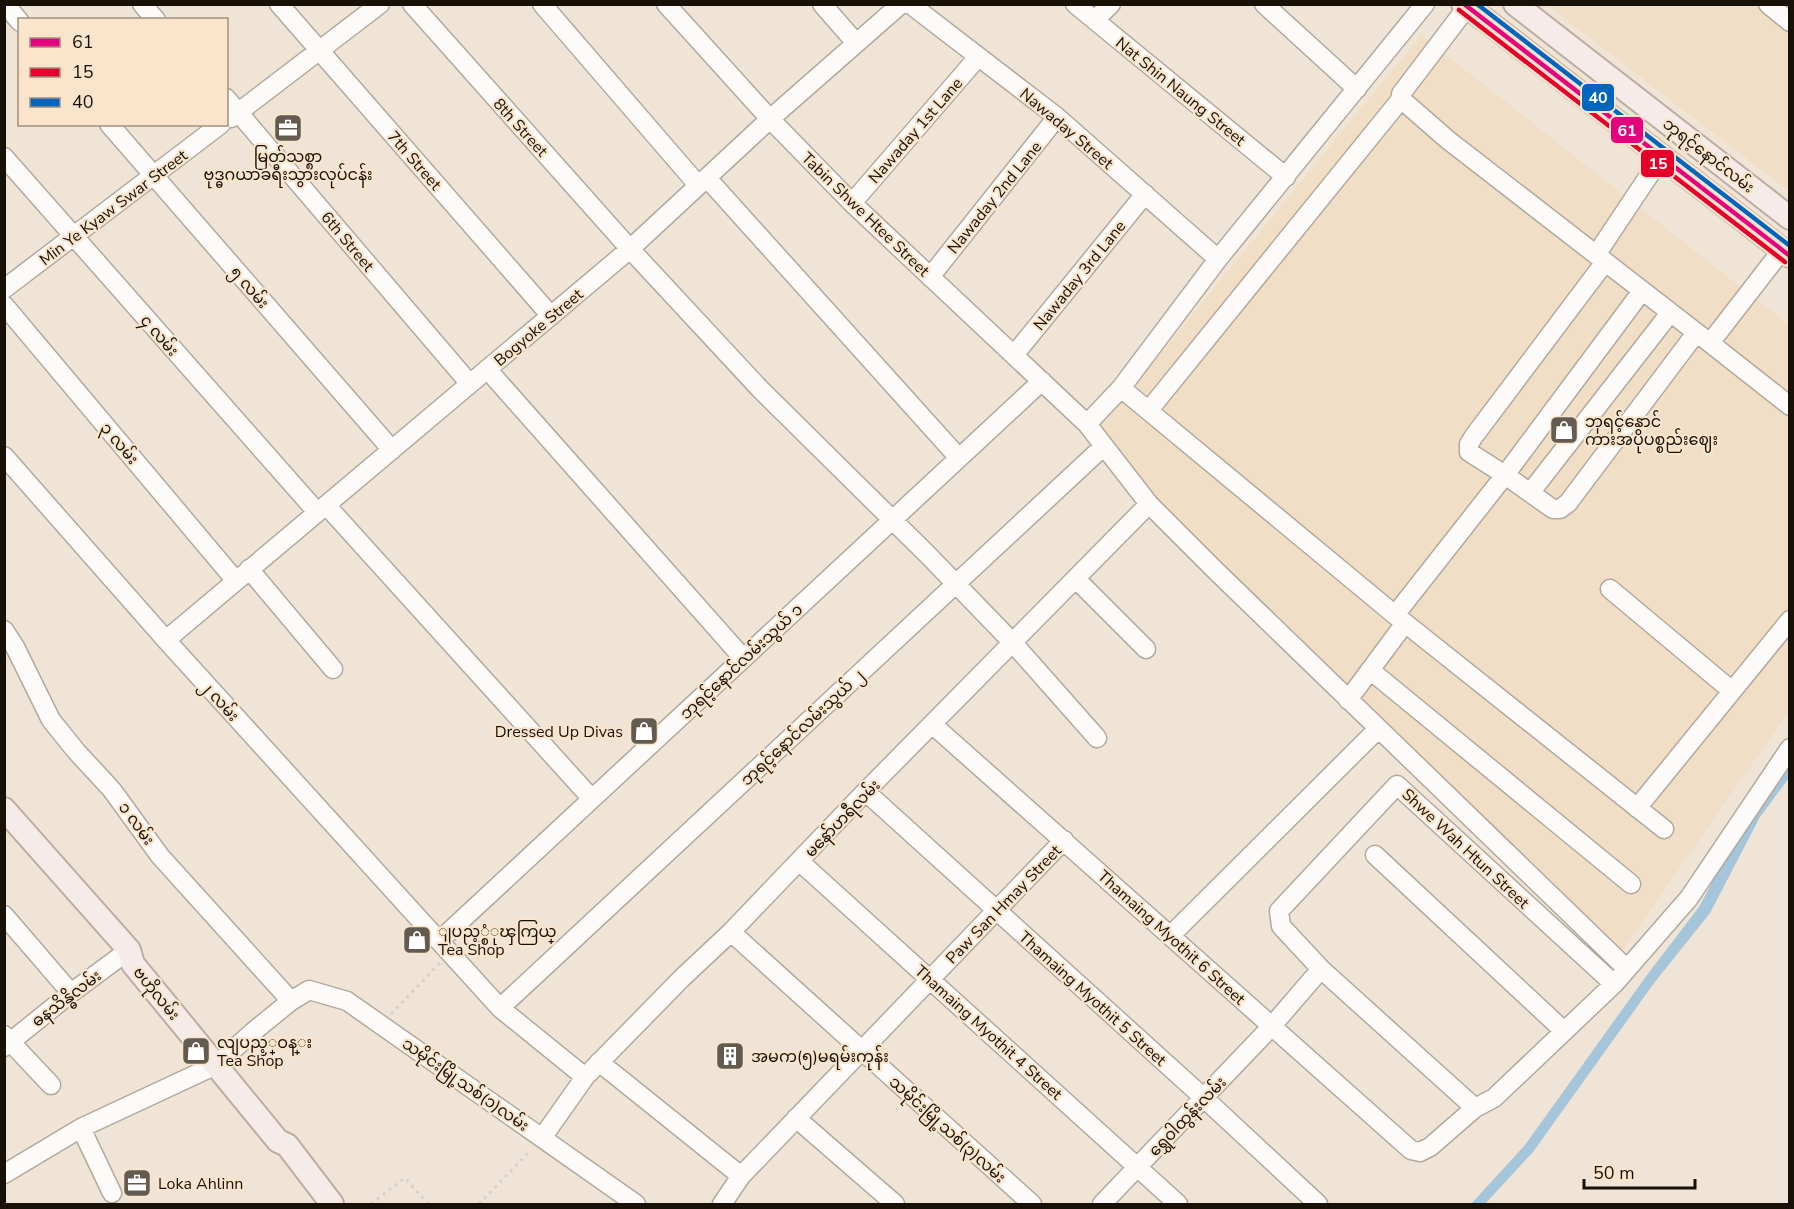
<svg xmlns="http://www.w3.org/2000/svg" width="1794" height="1209" font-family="'Nunito Sans','Noto Sans Myanmar',sans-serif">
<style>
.built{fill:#f1dec6}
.water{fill:#a4c5da}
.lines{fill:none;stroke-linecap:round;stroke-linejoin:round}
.minor-casing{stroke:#b1a99e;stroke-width:21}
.major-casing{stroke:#bdaca2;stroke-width:26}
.path{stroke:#d5d1cd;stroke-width:3;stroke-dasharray:3 4.5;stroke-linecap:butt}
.minor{stroke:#fdfbf9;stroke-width:18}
.major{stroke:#f5ece9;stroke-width:22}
.bus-1-casing{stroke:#fae5cc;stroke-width:9}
.bus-2-casing{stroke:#fae5cc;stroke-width:9}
.bus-3-casing{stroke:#fae5cc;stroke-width:9}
.bus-1{stroke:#e5007d;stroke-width:4.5}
.bus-2{stroke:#e4002b;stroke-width:4.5}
.bus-3{stroke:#0065bd;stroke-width:4.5}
.labels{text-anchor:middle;stroke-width:4.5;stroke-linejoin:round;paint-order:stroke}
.street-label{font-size:16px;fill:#181108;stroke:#fae5cc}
.poi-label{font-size:16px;fill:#181108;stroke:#fae5cc;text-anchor:start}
.line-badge{stroke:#fae5cc;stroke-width:2}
.badge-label{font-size:16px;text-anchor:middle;font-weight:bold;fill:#fff}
</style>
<rect width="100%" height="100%" fill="#f0e4d6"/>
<!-- built -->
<path class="built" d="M1547 5H1789V191Z
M1421 35 1789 325V711L1614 962 1117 461 1102 425Z"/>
<!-- water -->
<path class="water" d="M1789 760V778L1760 817 1710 913 1654 983 1533 1152 1485 1204H1471L1525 1145 1647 975 1699 907 1751 810Z"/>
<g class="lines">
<!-- minor casing -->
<g class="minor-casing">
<path id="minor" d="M5 4 20 22
M142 4 156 20
M279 4 551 316
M412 4 630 249 760 389 928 555 1013 643 1097 738
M542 4 698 185
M666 4 770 119 852 203 1087 424 1121 388 1218 259 1425 4
M822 4 856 43
M910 4 1057 117 1218 259
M1075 4 1286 177
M1264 4 1357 89
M1768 4 1790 22
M1467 7 1401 94V99L1448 140 1710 343 1782 250
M1095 20 1111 4
M226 98 470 384
M231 118 380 4
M109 124 392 450
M4 157 317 512
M707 178 959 458
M852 203 978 57
M1596 255 1662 156
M1605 262 1474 436 1469 444V452L1505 475 1553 509H1560L1568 503 1696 333
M930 277 1057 117
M4 289 221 124
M4 305 236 581
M1710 343 1790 406
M1014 355 1145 194
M487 369 743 658
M1121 388 1395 615 1664 829
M1149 410 1401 99
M1087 424 1149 504 1216 571 1627 969
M4 456 166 640 500 1008 585 1077
M1530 493 1670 313
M326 505 592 799
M249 569 333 669
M1076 579 1146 649
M1610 589 1732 691
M1395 615 1505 475 1642 291
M4 630 15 647 51 720 76 751 112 790 160 856 291 1001
M166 640 630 249 770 119 901 4
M1370 670 1631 884
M1348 700 1405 623
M933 725 1411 1150 1420 1152 1430 1147 1475 1108
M866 792 1204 1098 1318 1204
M1637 808 1790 620
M1375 855 1564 1031
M799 861 1178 1204
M4 915 71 993
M731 932 1032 1204
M1170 936 1378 729
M439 941 1042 381
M1614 984 1397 785 1279 911 1281 926 1321 969 1475 1108 1494 1098 1614 984 1689 898 1790 748
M500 1008 1104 446
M4 1035 51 1085
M4 1047 71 993 129 950
M599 1062 741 1176
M796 1118 895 1204
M81 1128 112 1193
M542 1138 585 1077 682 978 731 932 865 792 1149 504
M4 1174 81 1128 216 1065 254 1031 291 1001 309 990 347 1001 636 1204
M722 1204 741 1176 1064 840
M1102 1204 1271 1027 1321 969"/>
</g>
<!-- major casing -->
<g class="major-casing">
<path id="major" d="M1463 4 1488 22 1790 256
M1515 4 1790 218
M4 809 129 950 133 964 278 1141 287 1145 332 1204"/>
</g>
<!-- path -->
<path class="path" d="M391 1014 440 963
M371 1204 405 1178 428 1204
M479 1204 531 1150"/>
<!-- minor -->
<use href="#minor" class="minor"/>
<!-- major -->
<use href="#major" class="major"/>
<!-- bus-1 casing -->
<g class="bus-1-casing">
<path id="bus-1" d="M1464 4 1790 256"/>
</g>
<!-- bus-2 casing -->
<g class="bus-2-casing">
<path id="bus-2" d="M1459 10 1785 262"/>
</g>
<!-- bus-3 casing -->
<g class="bus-3-casing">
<path id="bus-3" d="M1477 4 1790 246"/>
</g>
<!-- bus-1 -->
<use href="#bus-1" class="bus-1"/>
<!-- bus-2 -->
<use href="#bus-2" class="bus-2"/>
<!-- bus-3 -->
<use href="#bus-3" class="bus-3"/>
</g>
<!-- icons -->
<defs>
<g id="office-square" transform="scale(1.5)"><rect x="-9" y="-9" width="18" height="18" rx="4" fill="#645b50" stroke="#fae5cc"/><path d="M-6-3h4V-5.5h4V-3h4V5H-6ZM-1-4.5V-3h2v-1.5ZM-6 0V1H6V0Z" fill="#fff"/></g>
<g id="shop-square" transform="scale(1.5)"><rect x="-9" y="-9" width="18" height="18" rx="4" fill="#645b50" stroke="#fae5cc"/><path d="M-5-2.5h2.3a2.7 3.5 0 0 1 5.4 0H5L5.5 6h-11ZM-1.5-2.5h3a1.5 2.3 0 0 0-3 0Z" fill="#fff"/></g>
<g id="building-square" transform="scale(1.5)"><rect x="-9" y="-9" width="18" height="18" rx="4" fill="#645b50" stroke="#fae5cc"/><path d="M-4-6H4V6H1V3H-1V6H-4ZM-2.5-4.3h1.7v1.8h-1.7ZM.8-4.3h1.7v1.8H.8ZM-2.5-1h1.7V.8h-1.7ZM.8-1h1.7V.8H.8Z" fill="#fff"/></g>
</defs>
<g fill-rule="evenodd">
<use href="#office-square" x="288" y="128"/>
<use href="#shop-square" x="1564" y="430"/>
<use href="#shop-square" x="644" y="731"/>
<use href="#shop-square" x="417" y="940"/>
<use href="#shop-square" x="196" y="1051"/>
<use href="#building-square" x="730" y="1056"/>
<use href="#office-square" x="137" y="1183"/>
</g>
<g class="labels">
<!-- street labels -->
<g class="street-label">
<text transform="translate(1181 91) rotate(39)" y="6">Nat Shin Naung Street</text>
<text transform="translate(521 127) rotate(48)" y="6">8th Street</text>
<text transform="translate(1067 128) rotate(40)" y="6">Nawaday Street</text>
<text transform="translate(915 130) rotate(-49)" y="6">Nawaday 1st Lane</text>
<text transform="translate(1709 155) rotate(38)" y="6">ဘုရင့်နောင်လမ်း</text>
<text transform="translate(415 160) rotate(49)" y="6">7th Street</text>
<text transform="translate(994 197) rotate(-51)" y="6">Nawaday 2nd Lane</text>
<text transform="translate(113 207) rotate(-37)" y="6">Min Ye Kyaw Swar Street</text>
<text transform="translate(866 214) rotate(44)" y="6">Tabin Shwe Htee Street</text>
<text transform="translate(348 241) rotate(50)" y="6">6th Street</text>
<text transform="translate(1079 275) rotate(-51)" y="6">Nawaday 3rd Lane</text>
<text transform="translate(250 287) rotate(49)" y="6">၅ လမ်း</text>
<text transform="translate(538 327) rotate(-40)" y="6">Bogyoke Street</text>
<text transform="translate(160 335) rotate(49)" y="6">၄ လမ်း</text>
<text transform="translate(120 443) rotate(50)" y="6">၃ လမ်း</text>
<text transform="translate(741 661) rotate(-43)" y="6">ဘုရင့်နောင်လမ်းသွယ် ၁</text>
<text transform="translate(220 700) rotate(48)" y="6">၂ လမ်း</text>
<text transform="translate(802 727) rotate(-43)" y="6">ဘုရင့်နောင်လမ်းသွယ် ၂</text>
<text transform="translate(842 818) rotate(-46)" y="6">မနော်ဟရီလမ်း</text>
<text transform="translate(137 823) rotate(54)" y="6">၁ လမ်း</text>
<text transform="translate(1466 848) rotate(43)" y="6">Shwe Wah Htun Street</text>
<text transform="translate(1003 904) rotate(-46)" y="6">Paw San Hmay Street</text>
<text transform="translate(1172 937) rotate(42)" y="6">Thamaing Myothit 6 Street</text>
<text transform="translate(157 993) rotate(51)" y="6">ဗဟိုလမ်း</text>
<text transform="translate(66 998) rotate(-37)" y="6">ဓနသိန္ဓိလမ်း</text>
<text transform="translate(1093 998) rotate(42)" y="6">Thamaing Myothit 5 Street</text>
<text transform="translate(989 1032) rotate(42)" y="6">Thamaing Myothit 4 Street</text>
<text transform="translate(466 1084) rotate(35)" y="6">သမိုင်းမြို့သစ်(၁)လမ်း</text>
<text transform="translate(1187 1116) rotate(-46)" y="6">ရွှေဝါထွန်းလမ်း</text>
<text transform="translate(948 1129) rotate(42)" y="6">သမိုင်းမြို့သစ်(၃)လမ်း</text>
</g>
<!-- poi labels -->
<g class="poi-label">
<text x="288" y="162" text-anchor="middle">မြတ်သစ္စာ<tspan x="288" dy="18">ဗုဒ္ဓဂယာခရီးသွားလုပ်ငန်း</tspan></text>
<text x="1585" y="427">ဘုရင့်နောင်<tspan x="1585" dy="18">ကားအပိုပစ္စည်းဈေး</tspan></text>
<text x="623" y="737" text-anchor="end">Dressed Up Divas</text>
<text x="438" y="937">ျပည့္စံုၾကြယ္<tspan x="438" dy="18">Tea Shop</tspan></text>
<text x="217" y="1048">လျပည့္ဝန္း<tspan x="217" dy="18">Tea Shop</tspan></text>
<text x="751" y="1062">အမက(၅)မရမ်းကုန်း</text>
<text x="158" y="1189">Loka Ahlinn</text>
</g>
</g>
<g class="line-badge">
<rect x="1581" y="83" width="34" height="29" rx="6" fill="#0065bd"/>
<rect x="1610" y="116" width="34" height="28" rx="6" fill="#e5007d"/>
<rect x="1640" y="149" width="35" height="29" rx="6" fill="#e4002b"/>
</g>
<g class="badge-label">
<text x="1598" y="103">40</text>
<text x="1627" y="136">61</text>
<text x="1658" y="169">15</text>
</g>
<!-- border -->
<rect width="1794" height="1209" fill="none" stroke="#181108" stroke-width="12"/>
<!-- legend -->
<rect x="18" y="18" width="210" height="108" fill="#fae5cc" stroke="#a0907e" stroke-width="1.5"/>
<rect x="30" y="38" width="30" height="9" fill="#e5007d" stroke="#a0907e" stroke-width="1.5"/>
<text x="72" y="48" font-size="18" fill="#181108">61</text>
<rect x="30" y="68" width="30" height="9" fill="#e4002b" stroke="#a0907e" stroke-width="1.5"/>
<text x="72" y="78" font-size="18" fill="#181108">15</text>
<rect x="30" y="98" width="30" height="9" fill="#0065bd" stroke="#a0907e" stroke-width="1.5"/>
<text x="72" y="108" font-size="18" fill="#181108">40</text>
<!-- scale -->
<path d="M1584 1179v9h111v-9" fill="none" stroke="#181108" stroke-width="3"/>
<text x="1593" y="1179" font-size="18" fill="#181108" stroke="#fae5cc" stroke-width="4.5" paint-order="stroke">50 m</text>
</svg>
